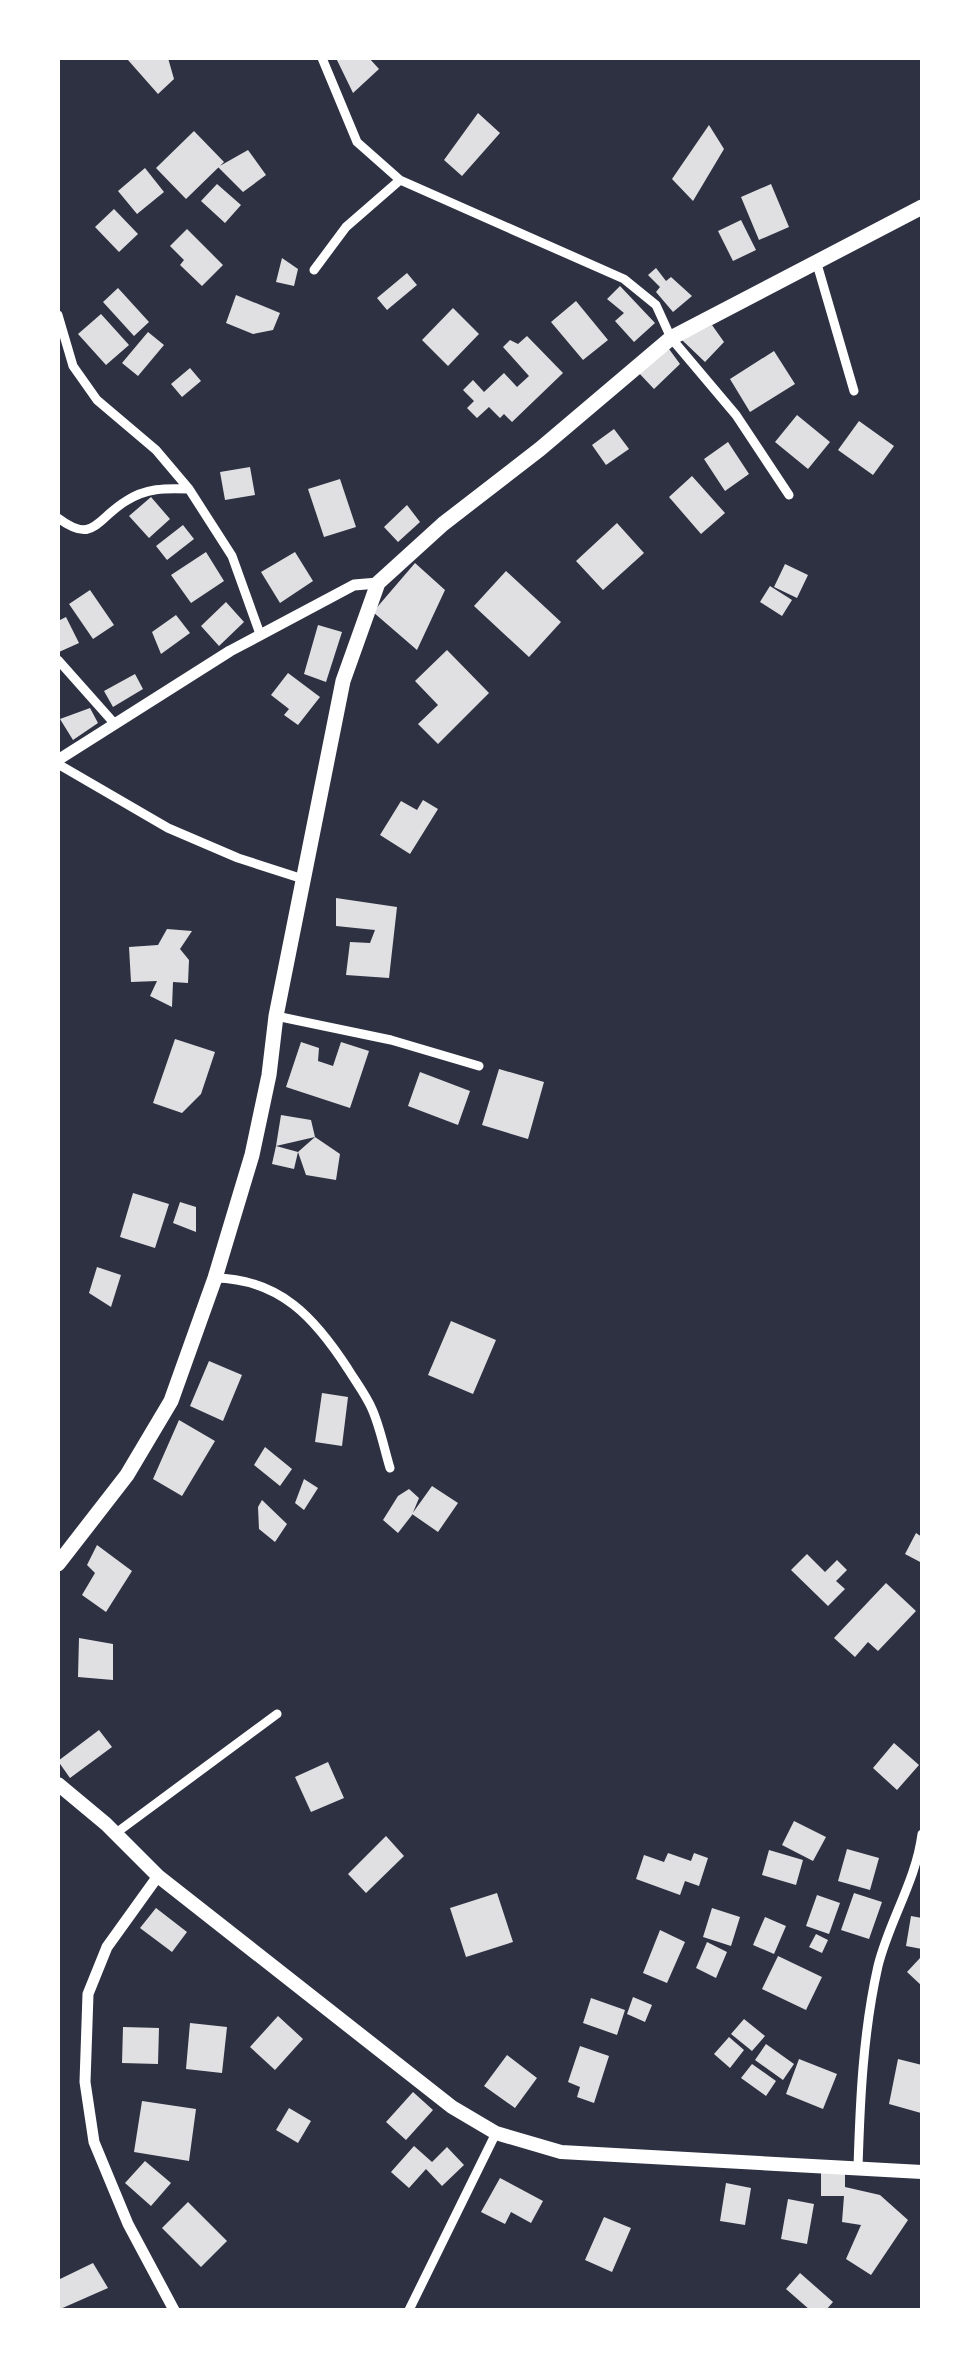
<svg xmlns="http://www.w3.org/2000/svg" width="980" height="2368" font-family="'Crimson Pro',serif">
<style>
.building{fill:#e0e0e3}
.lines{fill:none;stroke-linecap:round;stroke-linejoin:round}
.minor{stroke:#fff;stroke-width:9}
.tertiary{stroke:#fff;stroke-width:11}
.secondary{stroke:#fff;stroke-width:14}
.primary{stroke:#fff;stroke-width:15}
</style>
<rect width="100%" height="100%" fill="#2d3142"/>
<!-- building -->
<path class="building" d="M131 58H168L174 79 158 94 128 60Z
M336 58H369L379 69 353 93Z
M478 113 500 133 462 176 444 160Z
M709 125 724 149 693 201 672 179Z
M194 131 224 162 186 199 156 168Z
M248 150 266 175 243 192 218 167Z
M145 168 164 192 137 214 118 191Z
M217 184 241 205 225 223 201 201Z
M771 184 789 227 759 240 741 197Z
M114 209 138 234 119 252 95 227Z
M741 220 756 250 733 261 718 231Z
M187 229 223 265 202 286 180 265 184 260 170 246Z
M282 258 298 269 294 286 276 282Z
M656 268 666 281 671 277 692 296 673 312 656 292 660 287 648 275Z
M407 273 417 285 387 310 377 298Z
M620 286 655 323 634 342 615 321 624 313 607 299Z
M118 288 149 322 134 336 103 302Z
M236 295 280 313 273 330 253 334 226 323Z
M576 301 608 340 583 360 551 322Z
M453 308 479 334 448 366 422 340Z
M101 314 129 345 106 365 78 334Z
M712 325 724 342 705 362 682 340Z
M148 332 164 345 138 376 122 363Z
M527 336 563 373 512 422 504 414 500 418 489 407 477 418 467 408 474 401 463 390 473 380 484 392 504 373 517 387 529 376 503 347 510 340 518 344Z
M669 349 680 364 654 389 638 372Z
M774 351 795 384 750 412 730 379Z
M190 368 201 381 182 397 171 384Z
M797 415 830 442 808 469 775 442Z
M859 421 894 446 873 475 838 450Z
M614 429 629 449 606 465 592 445Z
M728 442 749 474 725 491 704 459Z
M250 467 255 495 225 500 220 472Z
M692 476 725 513 701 534 669 497Z
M340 479 356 527 324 537 308 489Z
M151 497 170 519 149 538 129 516Z
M407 505 420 522 398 542 384 527Z
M617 523 644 553 603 590 576 561Z
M183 525 194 539 167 560 156 546Z
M206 552 224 581 191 603 171 575Z
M295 552 313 581 280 603 261 572Z
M415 563 445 590 417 650 373 612Z
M785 564 808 575 797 598 774 587Z
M506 571 561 622 529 657 474 606Z
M770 586 792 600 782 616 760 602Z
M90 590 114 625 93 639 69 604Z
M226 602 244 622 219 646 201 626Z
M176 615 190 633 161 654 152 632Z
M66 617 79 643 59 652 58 621Z
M318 625 342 632 326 682 304 674Z
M447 650 489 693 438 744 418 724 438 705 415 681Z
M288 673 320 697 298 725 284 715 289 709 271 695Z
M135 674 143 689 113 707 104 691Z
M90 708 98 723 73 740 60 719Z
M423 800 438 809 410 854 380 835 401 801 417 810Z
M336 898 397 907 389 978 346 975 350 942 370 943 375 930 336 926Z
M167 929 192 931 180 949 189 960 188 983 173 982 172 1007 150 996 157 981 131 982 129 947 158 945Z
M175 1039 215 1052 201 1094 182 1113 153 1103Z
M301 1042 319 1048 318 1061 333 1066 341 1042 369 1051 350 1108 286 1087Z
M499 1069 544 1082 528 1139 482 1125Z
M420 1072 470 1091 458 1125 408 1106Z
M281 1115 311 1120 315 1137 276 1146Z
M315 1137 340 1154 336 1180 306 1175 298 1152Z
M276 1146 298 1152 294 1169 272 1164Z
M133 1193 169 1204 155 1248 120 1237Z
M180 1202 196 1207V1232L173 1223Z
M97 1267 121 1275 111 1307 89 1293Z
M451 1321 496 1340 473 1394 428 1375Z
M209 1361 242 1375 223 1421 190 1406Z
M322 1393 348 1397 342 1446 315 1442Z
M179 1420 215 1441 182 1496 153 1479Z
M265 1447 292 1469 280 1486 254 1465Z
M304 1479 318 1488 304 1510 295 1503Z
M432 1486 458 1503 438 1532 412 1514Z
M409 1489 419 1498 412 1515 398 1533 383 1520 398 1496Z
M262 1500 287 1524 275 1542 259 1529 258 1507Z
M916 1533 922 1537V1563L905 1554Z
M97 1545 132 1571 106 1612 82 1595 95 1573 87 1565Z
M807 1554 825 1572 837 1560 847 1570 836 1581 845 1589 828 1606 791 1570Z
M886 1583 916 1611 878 1651 868 1642 855 1657 834 1638Z
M79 1638 113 1644V1680L78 1677Z
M99 1730 112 1747 70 1778 58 1761Z
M894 1743 919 1765 897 1790 873 1768Z
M328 1762 344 1798 311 1812 295 1777Z
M794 1821 826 1837 813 1861 782 1845Z
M386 1836 404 1856 366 1893 348 1874Z
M847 1849 879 1858 870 1890 838 1881Z
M769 1850 803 1860 796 1885 762 1875Z
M668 1853 691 1861 694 1853 708 1858 699 1886 685 1881 680 1895 636 1879 644 1855 664 1862Z
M497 1893 513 1942 466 1957 450 1908Z
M854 1893 882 1902 869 1939 841 1930Z
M817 1895 840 1903 829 1934 806 1926Z
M156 1908 187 1932 172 1952 140 1928Z
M712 1908 740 1917 731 1946 703 1937Z
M911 1916 922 1918V1949L906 1946Z
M765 1917 786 1926 774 1954 753 1945Z
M660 1930 685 1942 667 1983 643 1973Z
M816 1934 828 1940 822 1953 809 1947Z
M707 1942 727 1952 716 1978 696 1968Z
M778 1956 822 1977 806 2010 762 1989Z
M920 1958 922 1960V1986L907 1972Z
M633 1997 652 2005 645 2022 627 2014Z
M591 1998 625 2010 617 2035 583 2023Z
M278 2016 303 2039 275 2070 250 2047Z
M744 2019 765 2036 752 2051 731 2034Z
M190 2023 227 2027 222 2073 186 2069Z
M123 2027 159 2028 158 2064 122 2063Z
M729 2037 744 2050 730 2068 714 2054Z
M766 2044 794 2064 783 2080 755 2060Z
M580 2046 609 2056 594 2103 577 2097 580 2087 568 2082Z
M507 2055 537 2078 515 2108 484 2086Z
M799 2059 837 2074 823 2109 786 2094Z
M898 2059 922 2065 921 2113 889 2104Z
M752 2064 776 2081 766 2096 741 2078Z
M413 2092 433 2110 406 2140 386 2122Z
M142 2101 196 2109 189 2161 134 2152Z
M289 2108 311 2121 298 2143 276 2130Z
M414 2146 432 2162 447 2147 464 2165 442 2186 426 2169 409 2188 391 2172Z
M145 2161 171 2183 151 2206 125 2183Z
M821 2172H845V2187L880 2195 908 2220 871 2275 846 2259 861 2225 842 2222 844 2196H821Z
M500 2178 543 2201 531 2223 511 2212 505 2224 481 2212Z
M726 2183 751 2188 745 2225 720 2221Z
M788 2199 814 2204 807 2244 781 2239Z
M188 2202 227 2241 201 2267 162 2228Z
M604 2217 631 2228 612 2272 585 2260Z
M93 2263 108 2288 58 2310V2280Z
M800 2273 833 2302 826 2310H810L786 2289Z"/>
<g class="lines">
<!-- minor -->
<path class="minor" d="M322 58 357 142 400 180 624 279 656 305 671 338 736 415 789 495
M817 264 854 391
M314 270 346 227 400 180
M58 315 73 366 97 400 156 450 189 489 232 556 260 634
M58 518C94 545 96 519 126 501 146 488 165 488 189 489
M58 660 114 723
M58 764 168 828 238 858 303 879
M276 1016 391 1040 479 1066
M215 1278C280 1279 315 1318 348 1369 356 1382 366 1395 372 1409 380 1427 384 1448 390 1468
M116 1833 277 1714
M858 2168C860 2101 863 2032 878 1966 889 1921 916 1881 922 1834
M409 2310 496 2133"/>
<!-- tertiary -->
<path class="tertiary" d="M58 760 230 651 354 585 378 583
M158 1876 107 1947 88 1994 85 2082 94 2142 128 2224 174 2310"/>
<!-- secondary -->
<path class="secondary" d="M58 1784 106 1824 158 1876 452 2107 496 2133 561 2152 922 2172"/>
<!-- primary -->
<path class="primary" d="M58 1564 127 1475 171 1401 215 1278 252 1155 269 1075 276 1016 343 681 378 583 443 524 540 449 671 338 922 207"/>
</g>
<!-- border -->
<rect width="980" height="2368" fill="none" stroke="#ffffff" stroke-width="120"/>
</svg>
